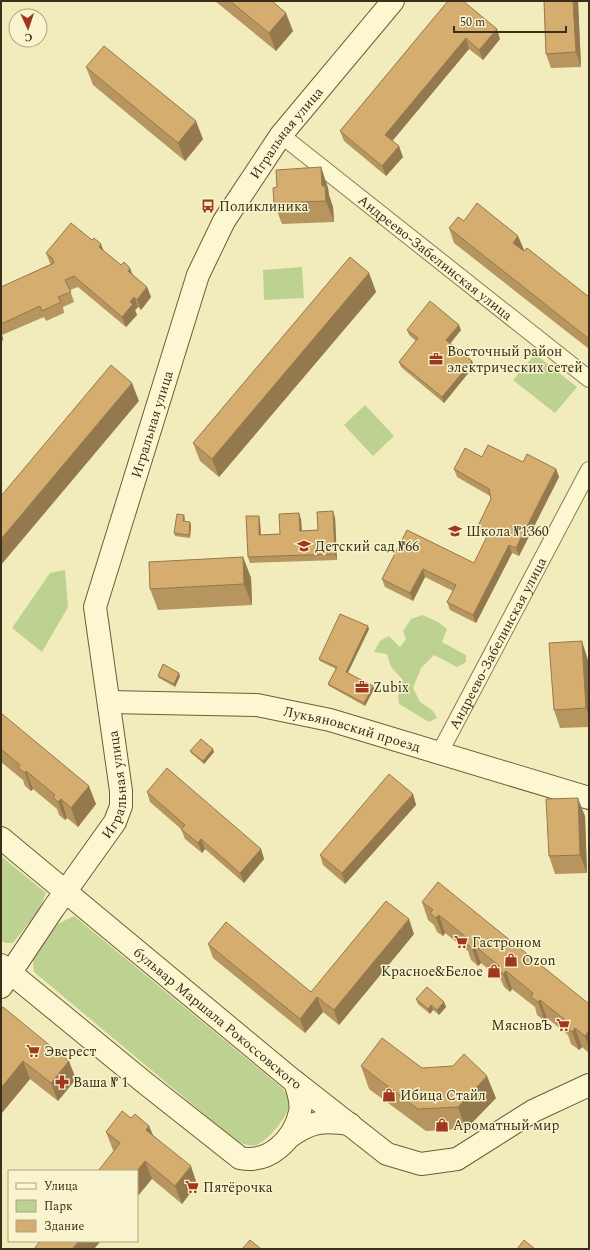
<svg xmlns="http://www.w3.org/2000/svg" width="590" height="1250" font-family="Spectral,serif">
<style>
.green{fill:#bdd190}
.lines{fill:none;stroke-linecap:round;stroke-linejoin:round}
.street-casing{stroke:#8b7c55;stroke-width:18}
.secondary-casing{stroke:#6d5d38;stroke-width:24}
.street{stroke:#fcf7d1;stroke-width:16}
.secondary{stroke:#fcf7d1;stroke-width:22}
.wall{fill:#b6955f}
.shaded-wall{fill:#94794e}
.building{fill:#d4ad6f;stroke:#94794e}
.labels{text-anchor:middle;stroke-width:3;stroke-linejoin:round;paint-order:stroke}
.street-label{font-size:14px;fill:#392f1b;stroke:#f9f4cd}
.poi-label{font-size:14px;fill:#392f1b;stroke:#f9f4cd;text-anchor:start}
</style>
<rect width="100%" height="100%" fill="#f2ecbd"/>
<!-- green -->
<path class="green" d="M302 267 304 298 264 300 263 270Z
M535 354 577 387 555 413 513 380Z
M365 405 394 436 373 456 344 425Z
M65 570 68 607 42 652 12 628 50 573Z
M423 615 438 622 447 629 442 642 466 655V662L457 667 434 655 421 668 413 688 420 702 433 711 437 718 429 722 399 704 398 696 403 680 391 667 387 654 374 652 380 641 389 636 400 647 406 639 403 631 411 619Z
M1 856 46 893 38 911 13 943H5L1 940Z
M74 916 281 1087C285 1092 289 1096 289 1103 290 1115 267 1142 256 1145 248 1147 242 1143 235 1140L34 972 33 958 58 924Z"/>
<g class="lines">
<!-- street casing -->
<g class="street-casing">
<g id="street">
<path id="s1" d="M281 135 589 379"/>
<path id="s2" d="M440 752 589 470"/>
</g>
</g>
<!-- secondary casing -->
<g class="secondary-casing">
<g id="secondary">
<path id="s3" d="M109 702 257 705 330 720 589 798"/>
<path id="s4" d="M1 838 290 1078 387 1154 421 1164 457 1159 533 1111 589 1085"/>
<path d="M1 965 145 1083 240 1158C269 1164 294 1140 300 1112 302 1102 298 1091 295 1082"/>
<path id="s5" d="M1 987 53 909 115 822 121 806V791L95 607 198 275 224 221 281 135 393 1"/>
<path d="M288 1138C310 1121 324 1120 350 1124"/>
</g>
</g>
<!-- street -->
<use href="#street" class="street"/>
<!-- secondary -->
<use href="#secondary" class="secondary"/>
</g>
<!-- wall -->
<path class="wall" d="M215 1H272L293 31 276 51Z
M448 1 500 39 483 60 469 49 392 141 403 157 386 176 344 141 340 131Z
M544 1H578L581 67 551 68 546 54Z
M86 67 203 139 185 161 93 85Z
M321 167 328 188 329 195 333 207 334 222 282 224 274 203 277 187Z
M464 221 518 236 524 250 523 251 589 297V349L454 243 449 228Z
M104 251 147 287 151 297 141 310 138 307 135 310 137 315 126 327 78 287 70 290 74 302 63 307 64 313 46 321 44 317 2 335 3 339 1 344V287L51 264 50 263 46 253Z
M369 273 376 292 219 477 200 461 193 443Z
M407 330H461L450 344 472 361 474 366 444 403 401 367 399 362 416 341 409 335Z
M482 457 523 462 556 469 559 477 519 556 512 553 476 623 450 610 447 602 453 591 425 577 413 601 385 587 382 579 407 530 474 563 487 537 481 534 478 526 491 499 490 496 457 477 454 469Z
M184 515 185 518V521L191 525 190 538 175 536 174 533Z
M259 516 260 521 261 535 280 534 301 519 302 531 318 530 335 517 337 560 250 563 248 557Z
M243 557 251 578 252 605 158 610 150 589Z
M369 629 348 673 373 686 374 689 365 706 329 686 328 684 336 669 320 661 319 659Z
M588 660 589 672V727L560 728 554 710Z
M158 676H180L175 687 159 678Z
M1 713 96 804 78 827 67 818 65 820 59 815 57 809 33 789 31 791 25 786 23 780 1 762Z
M190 751 214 752 204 764 191 753Z
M147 792 261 849 264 859 244 883 205 849 202 853 185 839 181 829 150 802Z
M413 794 416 805 345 884 323 865 320 855Z
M585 816 587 873 555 874 549 856Z
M422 902 589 1004V1053L582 1047 579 1050 571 1044 568 1035 547 1018 545 1021 537 1015 535 1007 512 989 510 992 504 987 501 980 481 963 478 966 471 960 468 951 445 933 443 936 437 932 434 925 428 920Z
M414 934 339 1025 323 1012 305 1033 213 958 208 944 311 992Z
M416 999 444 1002 446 1007 439 1015 433 1010 430 1014 418 1004Z
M1 1010 76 1079 58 1101 30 1079 1 1114Z
M361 1066 422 1068 496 1098 466 1129 426 1131 369 1089Z
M131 1118 149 1126 153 1135 197 1184 182 1204 152 1179 113 1150 106 1132Z"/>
<!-- shaded-wall -->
<path class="shaded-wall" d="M573 1H578L581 67 576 52Z
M286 13 293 31 276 51 269 33Z
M497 29 500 39 483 60 479 50Z
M466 38 469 49 389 145 385 135Z
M196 121 203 139 185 161 178 143Z
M399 146 403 157 386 176 382 166Z
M321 167 328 188 329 195 333 207 334 222 326 201 322 186Z
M518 236 524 250 518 257 513 243Z
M101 244 105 254 99 247Z
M130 268 134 278 128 271Z
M369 273 376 292 219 477 212 459Z
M147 287 151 297 141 310 137 300Z
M134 297 138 307 135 310 137 315 126 327 122 317 130 302Z
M459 325 461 330 448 346 446 340Z
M1 332 3 339 1 344Z
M472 361 474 366 444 403 442 397Z
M132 383 139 401 1 565V539Z
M556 469 559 477 519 556 516 548Z
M333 511 335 517 337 560 335 554Z
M299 513 301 519 302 536 300 531Z
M259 516 260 521 261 540 259 535Z
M190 522 191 525 190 538 189 535Z
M509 545 512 553 476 623 473 615Z
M243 557 251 578 252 605 244 584Z
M423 569 425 577 413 601 410 593Z
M368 626 369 629 347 674 346 672Z
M582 641 588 660 589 672V716L586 708Z
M179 673 180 676 175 687 174 684Z
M373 686 374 689 365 706 364 703Z
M213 749 214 752 204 764 203 761Z
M26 771 33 789 31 791 25 773Z
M89 786 96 804 78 827 71 808Z
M413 794 416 805 345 884 342 873Z
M578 798 585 816 587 873 580 855Z
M61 799 67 818 65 820 58 802Z
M201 839 205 849 202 853 198 843Z
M261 849 264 859 244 883 240 873Z
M439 915 445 933 443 936 436 918Z
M409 919 414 934 339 1025 334 1010Z
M474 945 481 963 478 966 472 948Z
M506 971 512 989 510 992 503 974Z
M317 997 323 1012 305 1033 300 1019Z
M540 1000 547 1018 545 1021 538 1002Z
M444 1002 446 1007 439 1015 437 1010Z
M431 1005 433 1010 430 1014 428 1009Z
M575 1028 582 1047 579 1050 572 1032Z
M589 1031V1048L585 1036Z
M23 1061 30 1079 1 1114V1088Z
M69 1061 76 1079 58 1101 51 1083Z
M487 1076 496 1098 466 1129 458 1107Z
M149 1126 156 1144 146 1130Z
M145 1161 152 1179 137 1197V1171Z
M191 1166 197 1184 182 1204 175 1186Z
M79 1241H101L94 1249H72Z"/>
<!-- building -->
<path class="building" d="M230 1H272L286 13 269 33Z
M448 1H463L497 29 479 50 466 38 385 135 399 146 382 166 340 131Z
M544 1H573L576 52 546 54Z
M104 46 196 121 178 143 86 67Z
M321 167 322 186H325L326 201 274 203 273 188 277 187 276 170Z
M477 203 518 236 513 243 524 251 527 248 589 297V339L449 228 458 217 464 221Z
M71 223 92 240 94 238 101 244 99 247 121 265 124 262 130 268 128 271 147 287 137 300 134 297 130 302 133 304 122 317 74 276 65 280 71 292 58 297 61 302 42 311 40 306 1 324V287L54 263 52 258 46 253Z
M350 257 369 273 212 459 193 443Z
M430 301 459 325 446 340 472 361 442 397 399 362 418 338 407 330Z
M111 365 132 383 1 539V496Z
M488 445 523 462 527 454 556 469 516 548 509 545 473 615 447 602 456 585 423 569 410 593 382 579 407 530 474 563 489 532 478 526 491 499 489 489 454 469 465 448 482 457Z
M333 511 335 554 248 557 246 516H259V535L280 534 279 514 299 513 300 531 318 530 317 512Z
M177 514 184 515 183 521 190 522 189 535 174 533Z
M243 557 244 584 150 589 149 562Z
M340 614 368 626 346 672 373 686 364 703 328 684 337 667 319 659Z
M582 641 586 708 554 710 549 643Z
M163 664 179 673 174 684 158 676Z
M1 713 89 786 71 808 61 799 58 802 53 797 55 795 26 771 25 773 18 768 20 765 1 749Z
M201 739 213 749 203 761 190 751Z
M167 768 261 849 240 873 201 839 198 843 181 829 185 825 147 792Z
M389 774 413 794 342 873 320 855Z
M578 798 580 855 549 856 546 799Z
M438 882 589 1004V1031L585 1036 575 1028 572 1032 565 1026 568 1022 540 1000 538 1002 531 997 533 993 506 971 503 974 497 969 499 966 474 945 472 948 464 942 467 938 439 915 436 918 430 913 433 910 422 902Z
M386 901 409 919 334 1010 317 997 300 1019 208 944 226 922 311 992Z
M427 987 444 1002 437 1010 431 1005 428 1009 416 999Z
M3 1007 69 1061 51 1083 23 1061 1 1088V1010Z
M382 1038 422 1068 453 1066 464 1054 487 1076 458 1107 418 1109 361 1066Z
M122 1111 131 1118 135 1114 149 1126 146 1130 191 1166 175 1186 145 1161 137 1171H98L120 1143 106 1132Z
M250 1240 261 1249H242Z
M524 1240 535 1249H517Z
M40 1241H79L72 1249H34Z"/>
<!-- icons -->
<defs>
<g id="bus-bare" transform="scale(1.08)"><path d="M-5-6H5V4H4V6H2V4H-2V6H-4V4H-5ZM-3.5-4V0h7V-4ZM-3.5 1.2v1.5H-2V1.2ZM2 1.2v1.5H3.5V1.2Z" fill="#a0371f" stroke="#f9f4cd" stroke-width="2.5" paint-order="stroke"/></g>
<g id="office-bare" transform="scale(1.08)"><path d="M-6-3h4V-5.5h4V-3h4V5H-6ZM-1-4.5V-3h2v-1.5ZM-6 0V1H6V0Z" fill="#a0371f" stroke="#f9f4cd" stroke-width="2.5" paint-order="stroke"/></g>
<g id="school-bare" transform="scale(1.08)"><path d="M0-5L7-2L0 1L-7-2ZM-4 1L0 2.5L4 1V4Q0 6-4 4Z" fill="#a0371f" stroke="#f9f4cd" stroke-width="2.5" paint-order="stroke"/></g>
<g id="supermarket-bare" transform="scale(1.08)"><path d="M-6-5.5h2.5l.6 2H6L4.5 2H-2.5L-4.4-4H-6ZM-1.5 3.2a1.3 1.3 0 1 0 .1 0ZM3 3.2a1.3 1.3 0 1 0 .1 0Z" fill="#a0371f" stroke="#f9f4cd" stroke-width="2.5" paint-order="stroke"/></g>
<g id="shop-bare" transform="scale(1.08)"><path d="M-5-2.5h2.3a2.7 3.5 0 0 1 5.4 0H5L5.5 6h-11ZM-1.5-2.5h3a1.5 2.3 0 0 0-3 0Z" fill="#a0371f" stroke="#f9f4cd" stroke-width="2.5" paint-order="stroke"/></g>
<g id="pharmacy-bare" transform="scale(1.08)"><path d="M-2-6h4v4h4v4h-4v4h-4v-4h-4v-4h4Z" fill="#a0371f" stroke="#f9f4cd" stroke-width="2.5" paint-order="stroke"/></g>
</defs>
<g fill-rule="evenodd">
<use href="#bus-bare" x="208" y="206"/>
<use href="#office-bare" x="436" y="359"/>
<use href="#school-bare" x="455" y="531"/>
<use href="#school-bare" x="304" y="546"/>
<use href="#office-bare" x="362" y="687"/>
<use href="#supermarket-bare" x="461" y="942"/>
<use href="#shop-bare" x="511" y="960"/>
<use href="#shop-bare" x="494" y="971"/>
<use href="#supermarket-bare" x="563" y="1025"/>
<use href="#supermarket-bare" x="33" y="1051"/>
<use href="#pharmacy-bare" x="62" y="1082"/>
<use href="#shop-bare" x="389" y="1095"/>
<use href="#shop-bare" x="442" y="1125"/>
<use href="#supermarket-bare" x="192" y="1187"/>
</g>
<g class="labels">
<!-- street labels -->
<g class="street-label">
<text dy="5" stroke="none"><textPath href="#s5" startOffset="934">Игральная улица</textPath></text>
<text dy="5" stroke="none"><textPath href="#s1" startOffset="197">Андреево-Забелинская улица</textPath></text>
<text dy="5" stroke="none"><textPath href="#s5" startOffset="610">Игральная улица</textPath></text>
<text dy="5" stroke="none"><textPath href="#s2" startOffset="123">Андреево-Забелинская улица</textPath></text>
<text dy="5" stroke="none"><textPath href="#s3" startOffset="246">Лукьяновский проезд</textPath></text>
<text dy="5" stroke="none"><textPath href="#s5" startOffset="238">Игральная улица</textPath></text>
<text dy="5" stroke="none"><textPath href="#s4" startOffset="282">бульвар Маршала Рокоссовского</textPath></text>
</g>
<!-- poi labels -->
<g class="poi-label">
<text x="219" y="211">Поликлиника</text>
<text x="447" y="356">Восточный район<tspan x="447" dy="16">электрических сетей</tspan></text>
<text x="466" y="536">Школа №1360</text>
<text x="315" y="551">Детский сад №66</text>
<text x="373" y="692">Zubix</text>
<text x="472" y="947">Гастроном</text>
<text x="522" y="965">Ozon</text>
<text x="483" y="976" text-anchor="end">Красное&amp;Белое</text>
<text x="552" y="1030" text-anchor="end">МясновЪ</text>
<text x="44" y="1056">Эверест</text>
<text x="73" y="1087">Ваша № 1</text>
<text x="400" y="1100">Ибица Стайл</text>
<text x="453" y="1130">Ароматный мир</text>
<text x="203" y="1192">Пятёрочка</text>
</g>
</g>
<!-- border -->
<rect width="590" height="1250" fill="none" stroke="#392f1b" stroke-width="4"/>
<!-- legend -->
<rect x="8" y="1170" width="130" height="72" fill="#f9f4cd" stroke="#aca586"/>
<rect x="16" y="1183" width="20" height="6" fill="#fcf7d1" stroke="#aca586"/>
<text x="44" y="1190" font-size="12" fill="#392f1b">Улица</text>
<rect x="16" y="1200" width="20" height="12" fill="#bdd190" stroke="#aca586"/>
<text x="44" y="1210" font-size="12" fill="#392f1b">Парк</text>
<rect x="16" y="1220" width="20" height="12" fill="#d4ad6f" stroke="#aca586"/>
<text x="44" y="1230" font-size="12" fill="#392f1b">Здание</text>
<!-- north arrow -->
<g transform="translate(28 28) rotate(177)"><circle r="19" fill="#f9f4cd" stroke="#aca586"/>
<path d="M0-3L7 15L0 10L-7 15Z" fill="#a0371f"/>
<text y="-6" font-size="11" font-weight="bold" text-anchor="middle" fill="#392f1b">С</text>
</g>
<!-- scale -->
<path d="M454 26v6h112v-6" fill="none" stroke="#392f1b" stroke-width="2"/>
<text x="460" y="26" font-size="12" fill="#392f1b" stroke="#f9f4cd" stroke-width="3" paint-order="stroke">50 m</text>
</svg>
